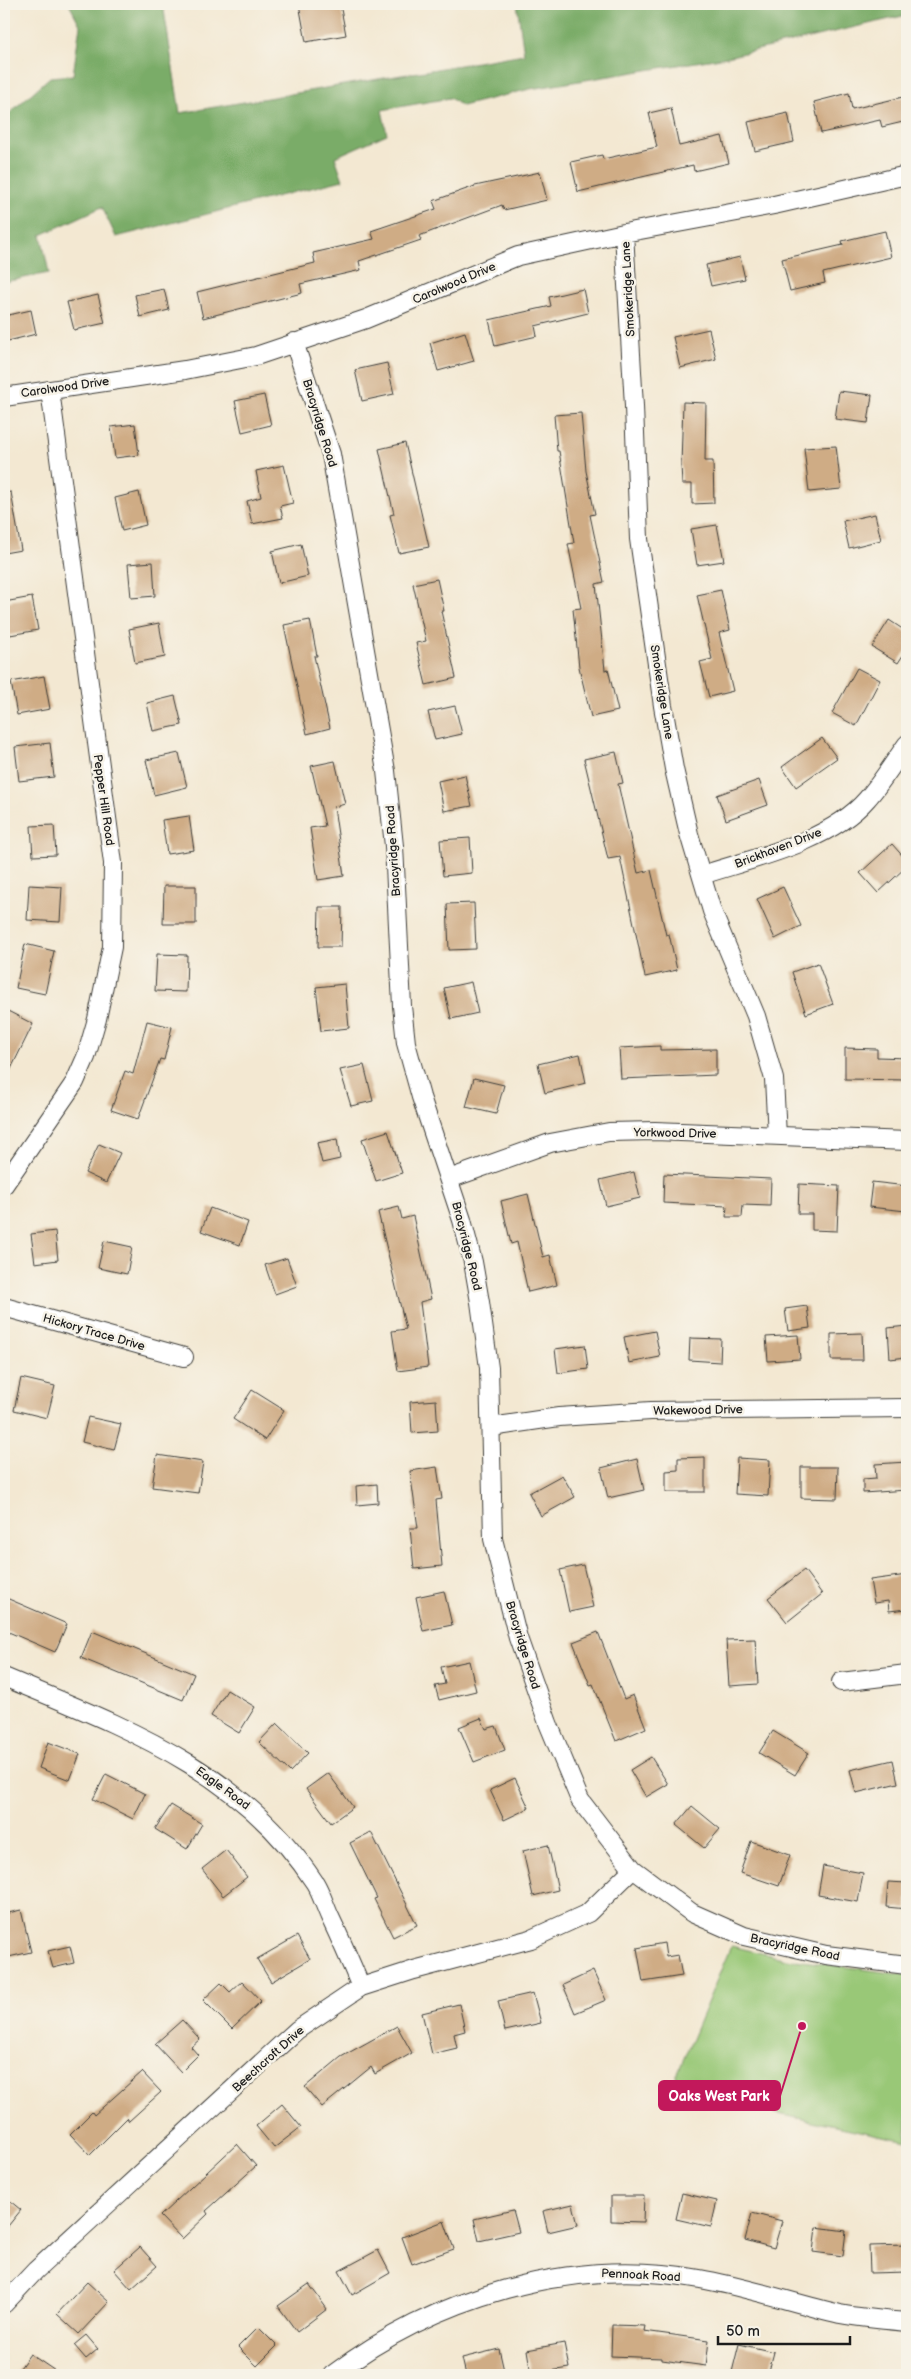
<svg xmlns="http://www.w3.org/2000/svg" width="911" height="2379" font-family="'Balsamiq Sans',sans-serif">
<style>
.green{fill:#99c877;stroke:#5a724a}
.forest{fill:#7aac68;stroke:#4b6442}
.lines{fill:none;stroke-linecap:round;stroke-linejoin:round}
.stream{stroke:#47b4c3;stroke-width:5.5}
.building{fill:#cfac85}
.street-casing{stroke:#3c3b37;stroke-width:20}
.street{stroke:#fff;stroke-width:18}
.labels{text-anchor:middle;stroke-width:5;stroke-linejoin:round;paint-order:stroke}
.street-label{font-size:12px;fill:#1c1c1c;stroke:#f7f3e8}
.leader{fill:none;stroke:#c2185b;stroke-width:2}
.callout-dot{fill:#c2185b;stroke:#f7f3e8;stroke-width:2}
.callout{fill:#c2185b;stroke:#c2185b;stroke-width:2}
.callout-label{font-size:14px;text-anchor:middle;font-weight:bold;fill:#fff}
</style>
<rect width="100%" height="100%" fill="#f7f3e8"/>
<filter id="ink" filterUnits="userSpaceOnUse"><feTurbulence type="fractalNoise" baseFrequency=".02" numOctaves="2"/><feDisplacementMap in="SourceGraphic" scale="10" xChannelSelector="R" yChannelSelector="G"/><feConvolveMatrix kernelMatrix="1 2 1 2 8 2 1 2 1" color-interpolation-filters="sRGB"/></filter>
<filter id="wash" filterUnits="userSpaceOnUse"><feTurbulence type="fractalNoise" baseFrequency=".0096" numOctaves="4" result="noise"/><feDisplacementMap in="SourceGraphic" scale="20" xChannelSelector="R" yChannelSelector="G"/><feGaussianBlur stdDeviation="1.12" result="paint"/><feColorMatrix in="noise" values="0 0 0 0 0 0 0 0 0 0 0 0 0 0 0 0 0 1.4 0 .05"/><feComposite in="paint" operator="in"/></filter>
<g filter="url(#wash)">
<rect width="100%" height="100%" fill="#f3e8d2"/>
<!-- green -->
<path class="green" d="M731 1946 787 1959 907 1975V2141L678 2093 676 2077Z"/>
<!-- forest -->
<path class="forest" d="M69 4H163L180 113 524 54 517 4H907V15L727 57 530 89 462 106 450 98 382 110 387 134 335 157 343 180 116 237 102 207 41 235 49 273 4 282V118L50 77 73 75 80 25Z"/>
<g class="lines">
<!-- stream -->
<path class="stream" d="M764 5V4"/>
</g>
<g id="blocks">
<!-- building -->
<path class="building" d="M299 4H340L346 35 306 42Z
M849 93 852 109 907 96V121L882 127 880 120 821 133 814 102Z
M671 108 679 146 722 136 729 163 694 171 693 165 578 192 571 162 602 155 603 159 657 147 649 113Z
M788 113 794 142 755 151 748 122Z
M540 172 547 200 504 210 502 205 419 236 421 240 359 261 361 270 300 284 302 293 203 318 197 292 315 263 313 253 374 239 371 231 436 209 433 201 475 186Z
M885 231 891 257 823 273 825 283 790 291 782 259 843 245 842 241Z
M740 257 745 279 711 286 706 265Z
M164 289 169 310 140 317 135 295Z
M583 289 588 313 535 326 537 336 495 346 489 320 551 306 549 297Z
M98 295 105 323 74 330 67 302Z
M31 310 36 334 4 342V316Z
M709 329 716 359 680 368 673 337Z
M465 332 474 361 438 371 430 343Z
M387 363 394 394 362 401 355 370Z
M839 391 872 395 868 423 835 419Z
M264 395 271 425 242 432 235 401Z
M683 402 706 403 705 461H713L714 503 692 504V484H682L681 465Z
M581 413 586 471 595 514 590 515 604 582 596 584 605 670 608 669 618 711 591 717 579 667 573 609 581 608 568 544 574 543 559 451H557L554 415Z
M135 424 139 455 115 458 111 427Z
M405 443 429 547 399 553 390 515 394 514 379 449Z
M836 446 841 489 809 492 804 448Z
M284 465 293 503 280 506 283 518 252 524 247 501 261 497 256 471Z
M11 492 21 550 4 553V493Z
M139 492 146 525 122 531 115 498Z
M875 514 881 540 849 548 843 521Z
M717 525 724 561 697 565 691 529Z
M301 544 308 576 279 583 272 551Z
M153 562 155 596 131 598 128 564Z
M437 579 444 611H441L456 678 426 685 416 643 426 641 413 584Z
M721 590 730 630 719 633 733 691 709 697 700 662 712 659 697 595Z
M32 597 38 630 10 635 4 602Z
M310 620 317 656H314L330 728 307 734 284 625Z
M889 620 907 632V649L898 663 872 647Z
M159 623 165 657 135 663 129 629Z
M857 668 880 680 856 726 832 713Z
M44 676 50 709 17 715 11 682Z
M175 696 182 725 153 731 147 703Z
M455 706 462 734 435 740 428 712Z
M822 738 837 758 796 787 782 767Z
M50 743 54 777 19 781 15 747Z
M616 752 623 783 618 784 638 873 651 870 666 935 669 934 677 970 645 977 620 857 608 859 584 759Z
M179 753 187 787 154 795 146 760Z
M335 761 345 804 334 807 344 876 318 880 310 828 325 826 311 766Z
M465 775 472 806 444 811 438 781Z
M759 780 768 805 726 820 717 795Z
M189 816 194 850 167 854 162 820Z
M54 825 56 855 33 856 31 826Z
M470 838 472 873 443 876 440 840Z
M892 844 907 861V866L878 893 860 873Z
M29 885 62 887 60 922 27 920Z
M164 886H196V924H163Z
M783 887 801 926 775 939 757 899Z
M474 903 476 949 449 950 447 904Z
M319 907H342L341 947H318Z
M25 944 54 951 45 994 16 988Z
M157 954 187 955 186 992 155 991Z
M818 963 833 1004 806 1014 792 972Z
M471 982 478 1013 451 1019 444 988Z
M345 984 349 1028 321 1031 316 987Z
M4 1009 33 1024 4 1083Z
M147 1021 172 1027 164 1060 160 1059 138 1119 111 1110 125 1071 133 1074Z
M660 1046V1050L716 1049V1075L621 1079 619 1048Z
M845 1048 877 1049V1057L907 1058V1080L845 1079Z
M580 1054 586 1083 545 1093 538 1064Z
M364 1065 373 1101 351 1106 340 1070Z
M474 1078 504 1085 496 1114 466 1107Z
M388 1131 402 1173 376 1181 362 1139Z
M337 1139 340 1159 322 1163 317 1143Z
M99 1144 120 1153 106 1183 85 1173Z
M634 1172 640 1198 606 1206 600 1180Z
M664 1174 771 1179 770 1206 743 1205 742 1217H726L727 1206 663 1203Z
M872 1182 907 1186 906 1211 869 1207Z
M799 1184 839 1186 837 1231 812 1230V1214H798Z
M528 1194 543 1257 550 1255 557 1285 528 1292 517 1242 511 1244 501 1201Z
M399 1207 402 1219 413 1216 431 1299 420 1302 428 1367 398 1371 392 1331 406 1329 378 1212Z
M210 1208 248 1222 240 1245 201 1231Z
M55 1231 58 1260 35 1263 31 1234Z
M104 1241 132 1247 127 1274 98 1268Z
M287 1258 297 1286 275 1294 265 1265Z
M807 1306 810 1328 788 1331 785 1309Z
M907 1326V1357L890 1359 888 1328Z
M655 1331 660 1357 629 1363 624 1337Z
M862 1333 863 1360H831V1334Z
M798 1335 800 1359 768 1361 766 1337Z
M690 1338 721 1339 720 1362 689 1360Z
M585 1345 588 1369 558 1373 555 1349Z
M21 1378 55 1386 47 1418 14 1410Z
M252 1390 284 1410 265 1440 233 1419Z
M436 1400 438 1431 412 1433 410 1402Z
M88 1417 121 1424 114 1450 82 1442Z
M157 1455 203 1462 198 1493 152 1487Z
M705 1457V1492H666V1471L678 1470V1458Z
M737 1458 770 1460 768 1496 735 1494Z
M637 1459 644 1490 608 1498 601 1468Z
M907 1462V1490L863 1493V1479L876 1478 875 1464Z
M437 1467 442 1499 436 1500 442 1566 414 1569 410 1528H418L410 1471Z
M801 1467H838L837 1499 801 1498Z
M562 1475 575 1497 541 1516 529 1493Z
M377 1484 378 1503 357 1505 356 1486Z
M583 1565 593 1607 569 1612 560 1570Z
M804 1570 822 1594 787 1622 768 1598Z
M907 1575V1609L889 1611 888 1601 874 1603 870 1580Z
M444 1591 452 1625 423 1631 416 1597Z
M4 1597 67 1624 55 1652 4 1630Z
M92 1631 194 1674 183 1700 81 1658Z
M598 1632 624 1699 633 1695 646 1728 616 1741 593 1684 590 1685 573 1642Z
M755 1639 758 1684 729 1686 726 1640Z
M469 1661 476 1691 439 1700 435 1686 445 1684 441 1667Z
M227 1690 255 1707 239 1733 211 1716Z
M481 1718 486 1729 496 1726 505 1750 474 1762 459 1727Z
M277 1723 308 1753 290 1772 259 1742Z
M773 1731 809 1753 795 1775 759 1753Z
M48 1742 80 1754 70 1780 39 1768Z
M651 1757 668 1784 646 1797 630 1770Z
M893 1760 898 1783 856 1793 850 1770Z
M328 1773 353 1807 331 1823 306 1789Z
M106 1774 145 1794 133 1819 93 1799Z
M515 1778 529 1808 504 1820 490 1790Z
M171 1805 202 1824 187 1849 155 1829Z
M692 1806 720 1829 704 1848 676 1825Z
M371 1832 417 1925 393 1937 374 1899 377 1898 350 1843Z
M751 1841 790 1855 779 1886 740 1873Z
M548 1845 558 1890 533 1896 523 1851Z
M226 1850 247 1877 223 1896 202 1869Z
M823 1866 863 1873 858 1902 818 1895Z
M888 1882 907 1883V1909L886 1907Z
M21 1910 31 1952 4 1958V1914Z
M297 1936 310 1959 271 1982 257 1959Z
M664 1943 666 1957 678 1955 682 1976 643 1982 637 1948Z
M70 1946 74 1963 53 1968 48 1951Z
M593 1971 606 2000 575 2013 563 1985Z
M242 1981 261 2001 232 2029 203 2000 221 1983 230 1992Z
M533 1993 541 2023 505 2031 498 2001Z
M459 2004 465 2031 454 2034 457 2048 432 2054 422 2013Z
M182 2020 200 2039 191 2047 198 2055 181 2072 155 2044Z
M397 2026 412 2053 375 2074 371 2067 322 2107 305 2087 341 2057Z
M142 2072 161 2092 129 2121 127 2118 90 2155 70 2134 92 2112 94 2115Z
M282 2104 301 2127 274 2148 256 2126Z
M237 2144 256 2166 206 2211 208 2214 182 2239 160 2216Z
M682 2193 717 2201 711 2227 676 2219Z
M4 2196 21 2210 4 2231Z
M611 2196H644L643 2222 611 2221Z
M573 2204 578 2225 548 2232 543 2211Z
M513 2210 519 2232 479 2241 474 2219Z
M752 2213 782 2221 774 2248 745 2240Z
M444 2221 454 2249 412 2264 402 2237Z
M816 2227 846 2231 843 2256 813 2252Z
M907 2245V2272L870 2273 869 2246Z
M140 2247 157 2266 131 2289 114 2270Z
M378 2250 390 2273 352 2295 339 2271Z
M87 2282 109 2302 79 2334 57 2314Z
M309 2284 327 2309 297 2332 278 2306Z
M612 2325 645 2326 644 2331 709 2340 706 2366 662 2360V2358L611 2356Z
M258 2327 277 2346 257 2366 238 2347Z
M86 2335 98 2349 86 2359 74 2345Z
M564 2343 569 2368 531 2374 527 2350Z
M739 2344 774 2352 768 2375H746L732 2372Z
M499 2349 505 2375H466L462 2358Z
M30 2354 61 2375H15Z"/>
</g>
</g>
<g filter="url(#ink)">
<use href="#blocks" fill-opacity="0" stroke="#3c3b37" stroke-width="1"/>
<g class="lines">
<!-- street casing -->
<g class="street-casing">
<path id="street" d="M624 233 634 406 639 539 663 706 674 769 689 834 712 911 756 1016 774 1079 777 1136
M294 342 331 454 386 771 394 846 402 1006 406 1043 421 1097 462 1220 473 1262 480 1302 489 1368 493 1539 518 1638 548 1723 580 1800 633 1869 692 1913 744 1936 826 1955 907 1965
M4 397 185 370 256 356 366 319 518 256 624 233 774 205 907 175
M702 875C754 858 830 842 867 799 882 782 894 762 907 744
M449 1179 550 1143 609 1132 655 1131 907 1141
M4 1185 75 1082 86 1057 97 1019 112 947 113 863 50 390
M4 1307 184 1357
M491 1427 559 1417 651 1411 907 1408
M4 1677C123 1727 241 1769 315 1883 321 1893 325 1906 330 1917 341 1940 351 1963 361 1987
M841 1682 907 1674
M4 2304 36 2270 297 2030 361 1987 414 1970 531 1939 588 1913 633 1869
M332 2375C434 2298 571 2255 700 2279 747 2287 793 2303 840 2314 862 2318 885 2320 907 2322"/>
</g>
<!-- street -->
<use href="#street" class="street"/>
</g>
</g>
<g class="labels">
<!-- street labels -->
<g class="street-label">
<text transform="translate(454 283) rotate(-23)" y="4">Carolwood Drive</text>
<text transform="translate(628 289) rotate(-93)" y="4">Smokeridge Lane</text>
<text transform="translate(65 387) rotate(-8)" y="4">Carolwood Drive</text>
<text transform="translate(320 423) rotate(73)" y="4">Bracyridge Road</text>
<text transform="translate(662 692) rotate(81)" y="4">Smokeridge Lane</text>
<text transform="translate(104 800) rotate(82)" y="4">Pepper Hill Road</text>
<text transform="translate(778 848) rotate(-21)" y="4">Brickhaven Drive</text>
<text transform="translate(393 851) rotate(-94)" y="4">Bracyridge Road</text>
<text transform="translate(675 1133) rotate(1)" y="4">Yorkwood Drive</text>
<text transform="translate(467 1246) rotate(76)" y="4">Bracyridge Road</text>
<text transform="translate(94 1332) rotate(16)" y="4">Hickory Trace Drive</text>
<text transform="translate(698 1410) rotate(-1)" y="4">Wakewood Drive</text>
<text transform="translate(523 1645) rotate(73)" y="4">Bracyridge Road</text>
<text transform="translate(223 1788) rotate(36)" y="4">Eagle Road</text>
<text transform="translate(795 1947) rotate(12)" y="4">Bracyridge Road</text>
<text transform="translate(268 2059) rotate(-42)" y="4">Beechcroft Drive</text>
<text transform="translate(641 2275) rotate(3)" y="4">Pennoak Road</text>
</g>
</g>
<!-- callouts -->
<path class="leader" d="M802 2026L780 2096"/>
<circle class="callout-dot" cx="802" cy="2026" r="5"/>
<rect class="callout" x="659" y="2081" width="121" height="29" rx="5"/>
<g class="callout-label">
<text x="719" y="2101">Oaks West Park</text>
</g>
<!-- margin -->
<rect width="911" height="2379" fill="none" stroke="#f7f3e8" stroke-width="20"/>
<!-- scale -->
<path d="M718 2336v8h132v-8" fill="none" stroke="#1c1c1c" stroke-width="2.5"/>
<text x="726" y="2336" font-size="15" fill="#1c1c1c" stroke="#f7f3e8" stroke-width="4" paint-order="stroke">50 m</text>
</svg>
